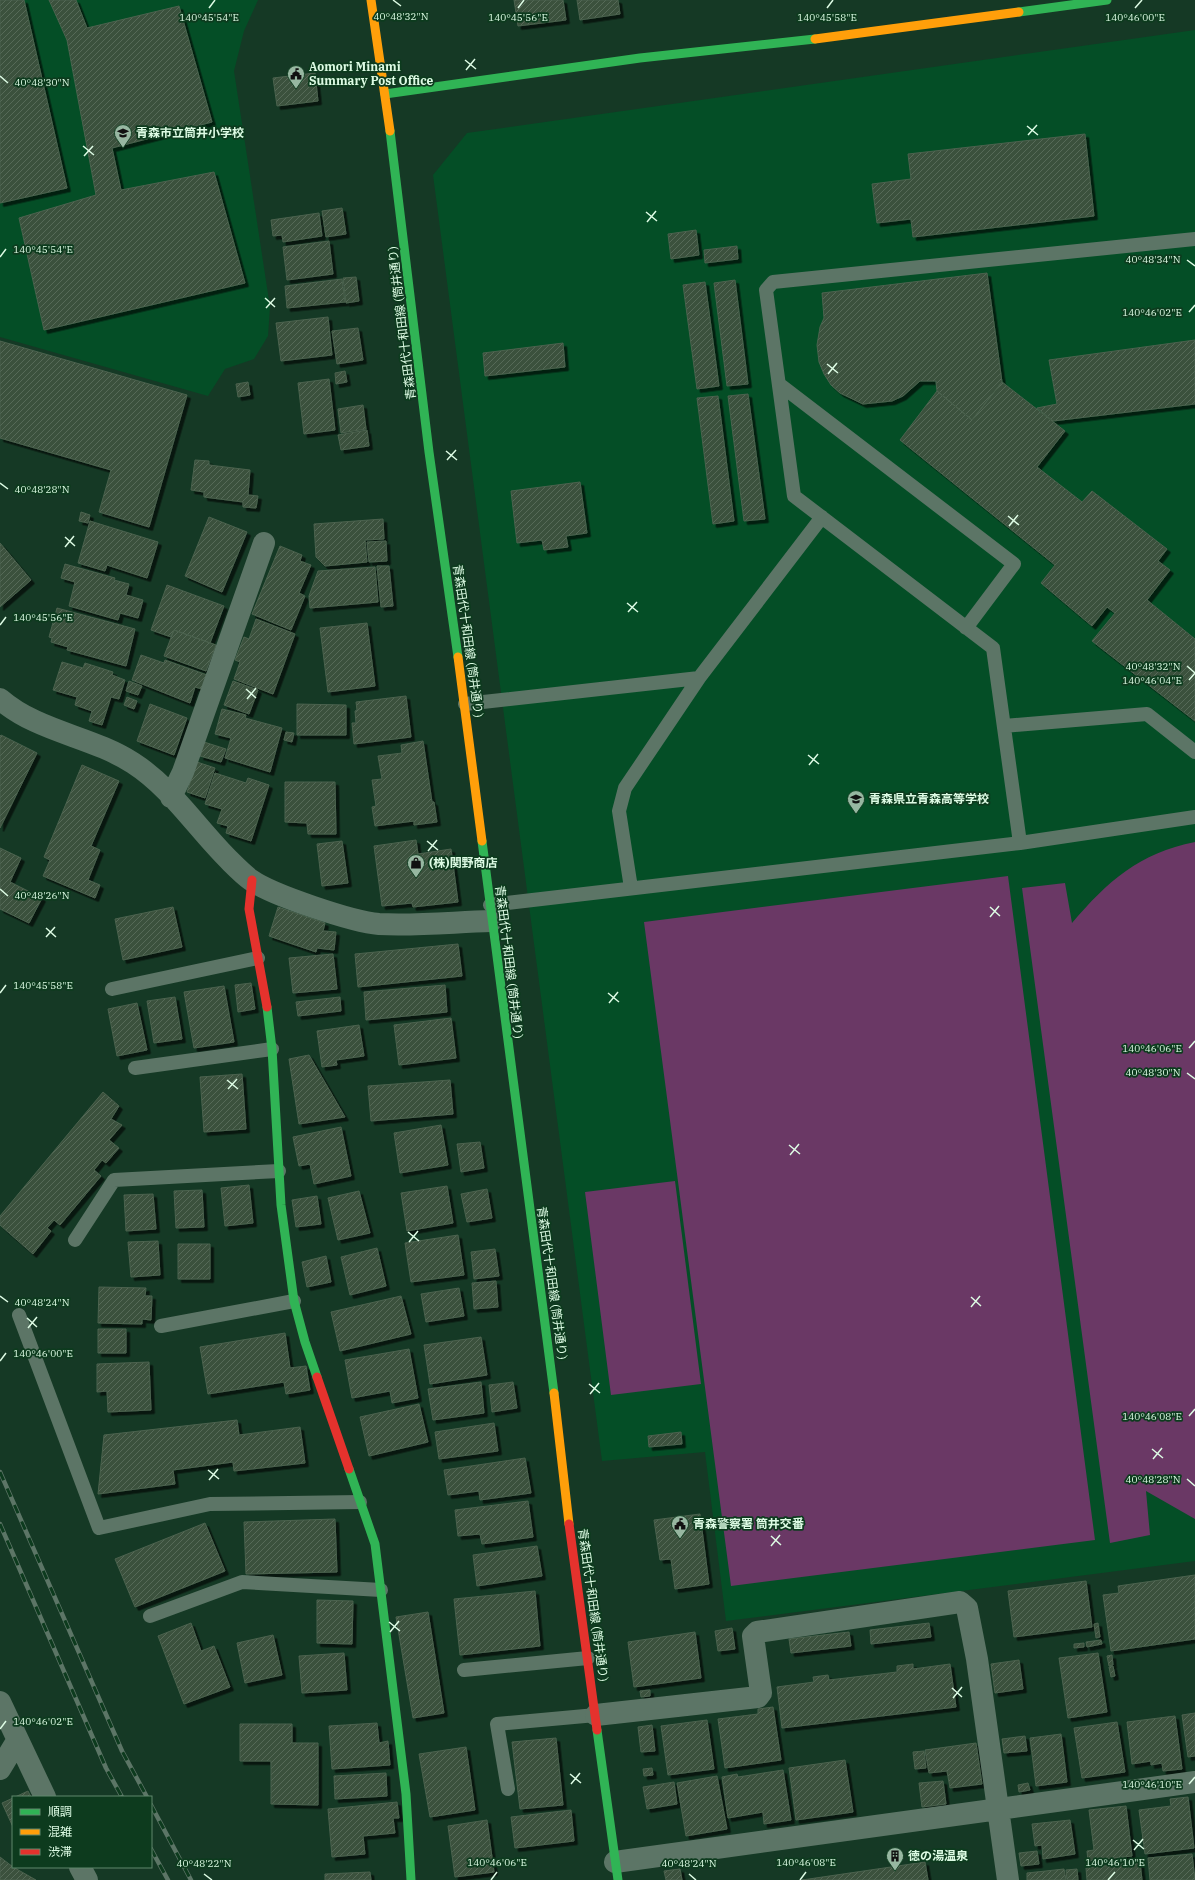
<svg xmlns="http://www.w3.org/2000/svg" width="1195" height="1880" font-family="'IBM Plex Serif','Noto Sans JP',serif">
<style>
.built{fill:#044e26}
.park{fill:#6a3865}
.building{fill:url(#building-hatch);stroke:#4b624e;filter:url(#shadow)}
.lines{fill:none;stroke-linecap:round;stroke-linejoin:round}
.lane{stroke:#5c7566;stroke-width:14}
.street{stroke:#5c7566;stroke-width:22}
.fast{stroke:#30b455;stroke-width:9}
.slow{stroke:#ff9f0a;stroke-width:9}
.jam{stroke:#e5322d;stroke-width:9}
.rail-casing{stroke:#5c7566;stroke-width:4.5}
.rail{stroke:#0d3b1e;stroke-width:3;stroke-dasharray:9;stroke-linecap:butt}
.ticks{fill:none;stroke:#ddfbe4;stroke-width:1.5}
.labels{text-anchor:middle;stroke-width:3.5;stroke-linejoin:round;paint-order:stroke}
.poi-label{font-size:12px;font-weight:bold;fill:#ddfbe4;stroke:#0d3b1e;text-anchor:start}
.street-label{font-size:12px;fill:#ddfbe4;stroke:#0d3b1e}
.ticks-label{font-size:10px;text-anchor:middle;fill:#ddfbe4;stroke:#0d3b1e;stroke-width:3.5;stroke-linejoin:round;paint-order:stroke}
</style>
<defs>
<pattern id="building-hatch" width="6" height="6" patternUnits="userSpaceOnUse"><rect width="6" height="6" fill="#3b513d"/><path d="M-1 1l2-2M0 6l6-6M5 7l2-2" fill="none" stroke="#576b59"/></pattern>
<filter id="shadow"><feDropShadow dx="3.5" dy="3.5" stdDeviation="0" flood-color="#0009"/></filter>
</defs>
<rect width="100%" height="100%" fill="#153925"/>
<!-- built -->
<path class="built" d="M0 0H258L244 31 234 71 270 307 268 336 254 359 225 369 208 396 0 337Z
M1195 30V1561L726 1621 705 1452 602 1461 433 175 467 133Z"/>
<!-- park -->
<path class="park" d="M1195 842V1519L1146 1491 1150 1535 1110 1543 1022 888 1065 883 1072 923C1108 881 1139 853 1195 842Z
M1008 876 1095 1540 731 1586 644 922Z
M675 1181 701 1384 611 1395 585 1192Z"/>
<!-- building -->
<path class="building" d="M0 0H24L67 188 0 203Z
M49 0H76L87 28 179 6 212 122 112 148 121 190 214 172 245 283 44 330 19 218 96 195 67 40Z
M514 0H563L566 20 518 26Z
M577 0H618L620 14 580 20Z
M315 73 318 101 277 106 273 78Z
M1085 134 1094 216 913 237 911 219 877 223 872 184 911 179 908 154Z
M342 208 346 234 326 237 322 211Z
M319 213 322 236 283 242 282 235 273 236 271 220Z
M696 230 699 255 671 259 668 234Z
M329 241 333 274 287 280 283 247Z
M737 246 738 259 705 263 704 250Z
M987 273 1002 382 972 420 937 391 936 381H920L903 396 892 401 863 404 840 393 831 385 824 374 819 362 817 345 820 327 824 318 822 293Z
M356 277 359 301 346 303 343 278Z
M342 279 345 302 287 308 285 286Z
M735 280 748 384 727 386 714 283Z
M705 282 719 386 697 389 683 285Z
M328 317 332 355 281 361 276 323Z
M358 328 363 360 337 364 332 331Z
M1195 340V404L1053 421 1037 408 1057 404 1049 360Z
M0 341 187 395 149 527 99 512 111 470 0 438Z
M563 343 565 367 485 376 483 353Z
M345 371 347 382 336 384 335 373Z
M329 379 335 430 304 434 298 383Z
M248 382 250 395 238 397 236 384Z
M1002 382 1065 431 1037 467 1082 502 1092 491 1167 549 1158 561 1170 570 1147 600 1195 639V721L1092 641 1115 613 1107 607 1092 626 1041 583 1055 565 900 440 937 391 972 420Z
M748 394 765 519 744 521 728 396Z
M718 396 734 521 713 524 697 398Z
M363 405 366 429 341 433 338 409Z
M367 430 369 446 341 450 338 435Z
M195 460 209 461V465L250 470 248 495 258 496 256 508 243 507V502L204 497V492L191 490Z
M580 482 587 533 566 536 568 547 544 550 542 540 517 543 511 491Z
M81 512 90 515 88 523 79 521Z
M209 517 247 532 222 592 185 576Z
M383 519 384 539 365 540 367 562 325 566 316 557 314 524Z
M90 521 158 542 147 578 107 565 105 571 78 563Z
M386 541 387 561 369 562 367 542Z
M0 543 31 580 0 607Z
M280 546 302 555 300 561 311 565 299 593 305 596 291 630 252 614Z
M65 564 115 578 114 580 129 584 126 595 143 600 138 618 120 613 118 620 69 606 75 582 61 578Z
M377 566H389L393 606 381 607Z
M375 567 378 602 310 608 309 596 318 571Z
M167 585 224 606 210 643 174 630 171 637 151 630Z
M57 608 135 629 126 666 67 650 68 647 51 642 52 638 49 637Z
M256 619 295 634 273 694 234 679 240 662 235 660 244 637 249 639Z
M367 623 375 686 328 692 320 628Z
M174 630 216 645 206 671 164 656Z
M141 655 164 663 165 660 207 675 202 689 195 687 190 703 132 680Z
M62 662 83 668 85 663 113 672 112 675 125 680 119 699 111 697 102 725 89 721 92 711 75 705 77 697 53 690Z
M129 681 142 686 138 695 126 691Z
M233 681 258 690 249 714 224 705Z
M406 696 411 737 354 744 352 723H356L355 711 357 710 356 702Z
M127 697 137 701 134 709 124 705Z
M150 704 187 718 174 755 137 741Z
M297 704 346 705V735H297Z
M222 709 246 715 245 718 282 728 270 772 225 758 231 738 215 734Z
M286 732 294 733 292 742 284 740Z
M1 735 37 753 0 828V736Z
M423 741 432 802H434L437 822 414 825V821L375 826 372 807 376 806 372 780 382 779 378 756 402 753 401 745Z
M204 742 226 749 221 762 200 756Z
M197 762 215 768 205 798 187 792Z
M82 765 119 781 91 846 100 850 88 880 100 885 95 898 43 876 50 860 44 857Z
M215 773 246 783 248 778 269 785 251 841 226 833 228 826 217 823 222 809 205 804Z
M285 782H335L336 834H308L307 823 285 822Z
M416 840 418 854 451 849 458 902 413 907 412 903 382 906 374 846Z
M342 841 348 883 322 886 317 844Z
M0 848 21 858 10 882 42 898 29 923 0 909Z
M173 907 182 947 123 960 115 919Z
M278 907 325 923 323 931 336 932 334 950 317 948 316 952 269 936Z
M458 944 462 976 358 987 355 954Z
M333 954 337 989 293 993 289 958Z
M251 983 255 1009 238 1012 235 985Z
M445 985 447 1012 366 1020 364 992Z
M224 986 234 1042 194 1048 184 992Z
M175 997 182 1039 154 1043 147 1001Z
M340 997 341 1011 298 1016 296 1002Z
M137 1003 147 1050 117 1056 108 1009Z
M451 1018 456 1058 399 1065 394 1025Z
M359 1025 364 1056 336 1060 337 1065 322 1067 317 1031Z
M309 1055 345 1117 299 1124 289 1059Z
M242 1074 246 1129 204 1132 200 1077Z
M450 1080 453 1114 371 1121 368 1086Z
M103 1092 119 1106 111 1119 122 1125 109 1140 119 1148 106 1163 102 1160 94 1170 101 1176 60 1225 54 1220 47 1228 51 1231 33 1254 0 1225V1216Z
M441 1125 448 1165 400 1173 394 1133Z
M341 1127 351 1176 314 1184 310 1164 299 1166 293 1137Z
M480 1142 484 1168 461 1172 457 1144Z
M249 1185 253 1223 225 1226 221 1188Z
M447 1186 453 1223 407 1231 401 1193Z
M487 1189 492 1218 467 1222 461 1194Z
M202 1190 204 1227 176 1228 174 1191Z
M359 1191 370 1233 338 1240 328 1198Z
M153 1194 156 1229 126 1231 124 1195Z
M317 1196 321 1224 296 1227 292 1200Z
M458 1235 464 1275 411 1282 405 1243Z
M158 1241 160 1275 131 1277 128 1242Z
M178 1244H210V1279H178Z
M377 1248 386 1286 350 1295 341 1257Z
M495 1249 499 1276 474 1279 471 1252Z
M326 1256 331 1282 307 1287 302 1262Z
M496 1281 498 1307 474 1309 472 1283Z
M99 1287 146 1288 145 1296H152L151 1320 142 1319V1324L98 1323Z
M459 1288 464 1316 426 1322 421 1294Z
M401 1296 411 1334 340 1351 331 1312Z
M98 1329H126V1353H98Z
M285 1333 290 1368 306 1366 310 1390 286 1394 284 1382 208 1394 200 1347Z
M481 1337 487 1375 430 1384 424 1345Z
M409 1349 418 1398 392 1403 390 1391 352 1398 345 1360Z
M149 1362 151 1410 108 1412 107 1391 97 1392V1364Z
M481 1382 484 1413 433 1420 428 1389Z
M513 1382 517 1408 492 1412 489 1385Z
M419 1404 428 1442 369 1456 360 1417Z
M237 1420 239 1435 300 1427 305 1463 234 1471 233 1462 173 1470 175 1484 98 1494 104 1435Z
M494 1423 498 1451 439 1459 435 1432Z
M681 1432 682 1444 649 1447 648 1436Z
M525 1458 531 1493 480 1500 479 1491 448 1495 444 1470Z
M528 1501 533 1537 482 1544 480 1534 458 1536 455 1510Z
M700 1514 709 1584 675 1589 671 1559 660 1560 654 1520Z
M335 1519 337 1572 246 1574 244 1522Z
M205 1523 225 1571 135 1607 115 1559Z
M537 1546 542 1576 477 1586 473 1555Z
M1195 1575V1639L1111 1651 1103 1595 1119 1593 1118 1586Z
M1086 1581 1092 1627 1014 1637 1008 1591Z
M535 1591 540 1646 460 1655 454 1599Z
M317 1600 353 1601 352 1644 317 1643Z
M428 1612 444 1713 413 1718 396 1617Z
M191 1623 201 1651 214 1646 230 1687 184 1704 158 1636Z
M929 1623 931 1637 871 1644 870 1630Z
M1098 1623 1100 1637 1096 1638 1094 1624Z
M732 1628 735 1649 718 1651 715 1631Z
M695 1632 701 1678 634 1687 628 1642Z
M849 1632 851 1646 791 1653 789 1639Z
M273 1635 282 1675 245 1683 237 1643Z
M1101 1640 1102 1644 1087 1647 1086 1642Z
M1084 1643V1647L1074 1648V1644Z
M344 1653 347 1690 302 1693 299 1656Z
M1098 1653 1107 1712 1068 1718 1059 1658Z
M1112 1655 1113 1665 1109 1666 1107 1656Z
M1019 1660 1023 1689 995 1693 991 1664Z
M913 1664V1669L950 1664 956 1707 782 1728 777 1687 814 1682 813 1677 828 1675 829 1680 897 1672V1666Z
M1113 1666 1115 1676 1111 1677 1109 1667Z
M650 1690V1696L641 1697 640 1691Z
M773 1707 781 1760 725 1768 718 1719 758 1714V1709Z
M1195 1713V1756L1188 1757 1182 1715Z
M1175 1716 1182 1769 1163 1771 1162 1763 1151 1765V1761L1132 1764 1127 1722Z
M707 1720 714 1769 668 1775 661 1726Z
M1117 1722 1125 1772 1082 1778 1074 1728Z
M377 1723 379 1743 388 1741 390 1765 332 1769 329 1726Z
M240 1724H292V1743H318V1805L271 1804V1761H240Z
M652 1725 655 1751 641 1752 638 1727Z
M1061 1734 1067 1782 1036 1786 1030 1738Z
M1025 1736 1027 1751 1004 1753 1002 1739Z
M556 1738 563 1805 520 1809 512 1742Z
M976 1743 982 1784 950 1788 947 1771 929 1773 925 1750Z
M466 1747 475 1810 430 1817 419 1754Z
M924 1751 926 1768 915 1769 913 1752Z
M845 1760 853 1812 796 1820 789 1768Z
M652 1768 653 1775 644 1776 643 1769Z
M783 1770 791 1820 764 1824 763 1812 728 1818 722 1777 737 1774 738 1777Z
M386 1773 387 1796 335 1799 334 1776Z
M717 1776 727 1829 686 1836 677 1783Z
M943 1781 946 1804 922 1807 919 1783Z
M674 1782 677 1804 647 1809 643 1787Z
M1028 1783 1030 1790 1019 1792 1018 1785Z
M28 1791 31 1797H15Z
M1188 1797 1194 1848 1145 1854 1139 1810 1171 1806 1170 1799Z
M13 1798V1827L2 1803Z
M397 1802 399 1818H393L395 1833 363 1836 365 1854 332 1857 328 1809Z
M1126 1806 1132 1856 1088 1861 1087 1851 1094 1850 1089 1810Z
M571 1810 574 1841 515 1848 511 1817Z
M487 1820 494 1872 455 1877 448 1826Z
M1070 1820 1075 1854 1043 1859 1042 1845 1035 1846 1032 1824Z
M1037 1851 1039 1864 1021 1866 1019 1853Z
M1192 1854 1195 1880H1150L1148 1858Z
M0 1857 13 1867 36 1880H0Z
M925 1862 928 1880H802Z
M1140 1862 1142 1880H1087L1086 1868Z
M680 1869 682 1880H666L664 1871Z
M1064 1869 1066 1880H1027V1873Z
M1077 1869 1078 1880H1067L1066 1870Z
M370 1872 371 1880H325V1874Z"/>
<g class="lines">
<!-- lane -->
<path class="lane" d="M779 384 1014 564 966 628
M465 704 699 678
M1004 726 1147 714 1195 752
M1020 843 993 648 794 496 766 290 773 282 1195 239
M631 888 619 811 625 788 699 678 822 517
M490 905 1020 843 1195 817
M112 989 258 958
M135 1068 272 1049
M75 1240 114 1180 279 1171
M19 1315 99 1528 210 1504 360 1502
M161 1326 294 1301
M150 1616 242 1582 381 1590
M464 1670 588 1658
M508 1789 497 1724 596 1715"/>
<!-- street -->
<path class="street" d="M0 699C38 732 91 736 133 763 172 788 198 830 231 862 237 868 244 875 251 880 272 895 353 922 379 924 416 926 454 922 491 921
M171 797 183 772 264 543
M0 1702 45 1797
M596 1715 758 1697 761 1693 753 1636 757 1632 960 1602 967 1608 977 1659 1008 1880
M0 1769 17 1741
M615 1862 1195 1782
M80 1867 87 1880"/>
<!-- fast -->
<path class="fast" d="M1019 12 1107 0
M385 94 640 58 815 39
M390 131 429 452 458 657
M482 841 554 1393
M267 1007 272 1049 281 1205 294 1301 305 1342 317 1377
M349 1469 375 1544 406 1794 411 1880
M597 1730 618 1880"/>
<!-- slow -->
<path class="slow" d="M371 0 390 131
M815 39 1019 12
M458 657 482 841
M554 1393 569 1524"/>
<!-- jam -->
<path class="jam" d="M252 880 249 909 267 1007
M317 1377 349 1469
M569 1524 597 1730"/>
<!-- rail casing -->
<g class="rail-casing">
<path id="rail" d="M0 1472 122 1751 147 1797
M0 1524 106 1768 122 1797
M151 1805 191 1880
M151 1849 168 1880"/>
</g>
<!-- rail -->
<use href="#rail" class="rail"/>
</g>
<!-- ticks -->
<path class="ticks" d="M393 0 401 6M209 8 215 0M518 8 524 0M827 8 833 0M1135 8 1142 0M465 60 476 69M466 70 475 59M0 76 8 83M1027 126 1038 135M1028 135 1037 125M83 146 94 155M84 156 93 146M646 212 657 221M647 222 656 211M0 257 6 249M1187 260 1195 266M265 298 275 307M266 308 275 298M1189 312 1195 305M827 364 838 373M828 374 837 363M446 451 457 460M447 460 456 450M0 483 8 489M1008 516 1019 525M1009 526 1018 515M65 537 75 546M65 547 74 536M627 603 638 612M628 612 637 602M0 625 6 617M1187 666 1195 673M1189 680 1195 673M246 689 256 698M247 699 256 688M808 755 819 764M809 765 818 754M427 841 438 850M428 851 437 840M0 889 8 896M990 907 1000 916M990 917 999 906M46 928 56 937M46 937 55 927M0 993 6 985M608 993 619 1002M609 1003 618 992M1189 1048 1195 1041M1187 1073 1195 1079M227 1080 238 1089M228 1089 237 1079M789 1145 800 1154M790 1155 799 1144M408 1232 419 1241M409 1242 418 1231M0 1296 8 1302M971 1297 981 1306M971 1307 980 1296M27 1318 37 1327M28 1328 37 1317M0 1361 6 1353M589 1384 600 1393M590 1394 599 1383M1189 1416 1195 1409M1152 1449 1163 1458M1153 1459 1162 1448M208 1470 219 1479M1187 1479 1195 1486M209 1480 218 1469M771 1536 781 1545M771 1546 780 1535M389 1622 400 1631M390 1632 399 1621M952 1688 962 1697M953 1698 962 1687M0 1729 6 1721M570 1774 581 1783M571 1784 580 1773M1189 1784 1195 1777M1133 1840 1144 1849M1134 1850 1143 1839M204 1874 212 1880M689 1874 696 1880M491 1880 497 1872M800 1880 806 1872M1108 1880 1115 1872"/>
<!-- icons -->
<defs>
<g id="civic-pin" transform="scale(0.9)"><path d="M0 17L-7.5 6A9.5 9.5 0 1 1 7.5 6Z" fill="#97b7a1" stroke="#0d3b1e"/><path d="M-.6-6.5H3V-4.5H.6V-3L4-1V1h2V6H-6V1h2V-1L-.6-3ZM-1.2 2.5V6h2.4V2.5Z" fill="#111"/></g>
<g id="school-pin" transform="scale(0.9)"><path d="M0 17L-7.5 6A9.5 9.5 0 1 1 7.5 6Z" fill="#97b7a1" stroke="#0d3b1e"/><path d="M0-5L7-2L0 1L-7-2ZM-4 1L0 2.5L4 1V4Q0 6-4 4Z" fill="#111"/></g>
<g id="shop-pin" transform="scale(0.9)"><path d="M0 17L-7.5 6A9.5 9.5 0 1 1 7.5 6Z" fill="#97b7a1" stroke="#0d3b1e"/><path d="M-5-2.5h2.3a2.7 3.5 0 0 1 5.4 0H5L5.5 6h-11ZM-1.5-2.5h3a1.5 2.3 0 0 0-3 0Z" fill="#111"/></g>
<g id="building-pin" transform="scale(0.9)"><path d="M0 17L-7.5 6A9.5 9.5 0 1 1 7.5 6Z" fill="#97b7a1" stroke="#0d3b1e"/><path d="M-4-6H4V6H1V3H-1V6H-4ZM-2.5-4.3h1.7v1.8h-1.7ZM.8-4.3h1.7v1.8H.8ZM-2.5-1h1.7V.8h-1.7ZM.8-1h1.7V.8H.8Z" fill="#111"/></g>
</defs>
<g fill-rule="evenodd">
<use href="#civic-pin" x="296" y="74"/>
<use href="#school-pin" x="123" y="133"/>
<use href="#school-pin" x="856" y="799"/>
<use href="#shop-pin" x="416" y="863"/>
<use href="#civic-pin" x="680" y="1524"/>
<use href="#building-pin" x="895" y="1856"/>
</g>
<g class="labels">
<!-- poi labels -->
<g class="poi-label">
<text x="309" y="71">Aomori Minami<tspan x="309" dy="14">Summary Post Office</tspan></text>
<text x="136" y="137">青森市立筒井小学校</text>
<text x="869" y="803">青森県立青森高等学校</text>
<text x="429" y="867">(株)関野商店</text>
<text x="693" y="1528">青森警察署 筒井交番</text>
<text x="908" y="1860">徳の湯温泉</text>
</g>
<!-- street labels -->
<g class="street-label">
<text transform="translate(402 323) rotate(-97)" y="4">青森田代十和田線 (筒井通り)</text>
<text transform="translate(468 641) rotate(82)" y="4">青森田代十和田線 (筒井通り)</text>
<text transform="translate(509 962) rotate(83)" y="4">青森田代十和田線 (筒井通り)</text>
<text transform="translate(552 1283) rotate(82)" y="4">青森田代十和田線 (筒井通り)</text>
<text transform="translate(593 1605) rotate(82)" y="4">青森田代十和田線 (筒井通り)</text>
</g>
</g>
<g class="ticks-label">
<text x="401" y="20">40°48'32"N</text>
<text x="209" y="21">140°45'54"E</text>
<text x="518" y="21">140°45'56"E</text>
<text x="827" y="21">140°45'58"E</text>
<text x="1135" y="21">140°46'00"E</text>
<text x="42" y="86">40°48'30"N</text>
<text x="43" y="253">140°45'54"E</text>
<text x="1153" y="263">40°48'34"N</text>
<text x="1152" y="316">140°46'02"E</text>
<text x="42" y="493">40°48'28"N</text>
<text x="43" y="621">140°45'56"E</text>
<text x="1153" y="670">40°48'32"N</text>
<text x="1152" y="684">140°46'04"E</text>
<text x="42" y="899">40°48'26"N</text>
<text x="43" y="989">140°45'58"E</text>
<text x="1152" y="1052">140°46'06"E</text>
<text x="1153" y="1076">40°48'30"N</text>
<text x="42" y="1306">40°48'24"N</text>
<text x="43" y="1357">140°46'00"E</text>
<text x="1152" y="1420">140°46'08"E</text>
<text x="1153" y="1483">40°48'28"N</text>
<text x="43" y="1725">140°46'02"E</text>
<text x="1152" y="1788">140°46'10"E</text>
<text x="497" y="1866">140°46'06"E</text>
<text x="806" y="1866">140°46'08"E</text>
<text x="1115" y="1866">140°46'10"E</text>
<text x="204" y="1867">40°48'22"N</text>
<text x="689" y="1867">40°48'24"N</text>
</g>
<!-- legend -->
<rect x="12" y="1796" width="140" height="72" fill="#0d3b1e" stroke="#60886d"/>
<rect x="20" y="1809" width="20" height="6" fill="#30b455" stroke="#60886d"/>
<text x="48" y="1816" font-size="12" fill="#ddfbe4">順調</text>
<rect x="20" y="1829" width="20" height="6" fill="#ff9f0a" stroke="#60886d"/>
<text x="48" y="1836" font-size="12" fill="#ddfbe4">混雑</text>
<rect x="20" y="1849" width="20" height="6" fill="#e5322d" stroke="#60886d"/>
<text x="48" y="1856" font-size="12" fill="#ddfbe4">渋滞</text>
</svg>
